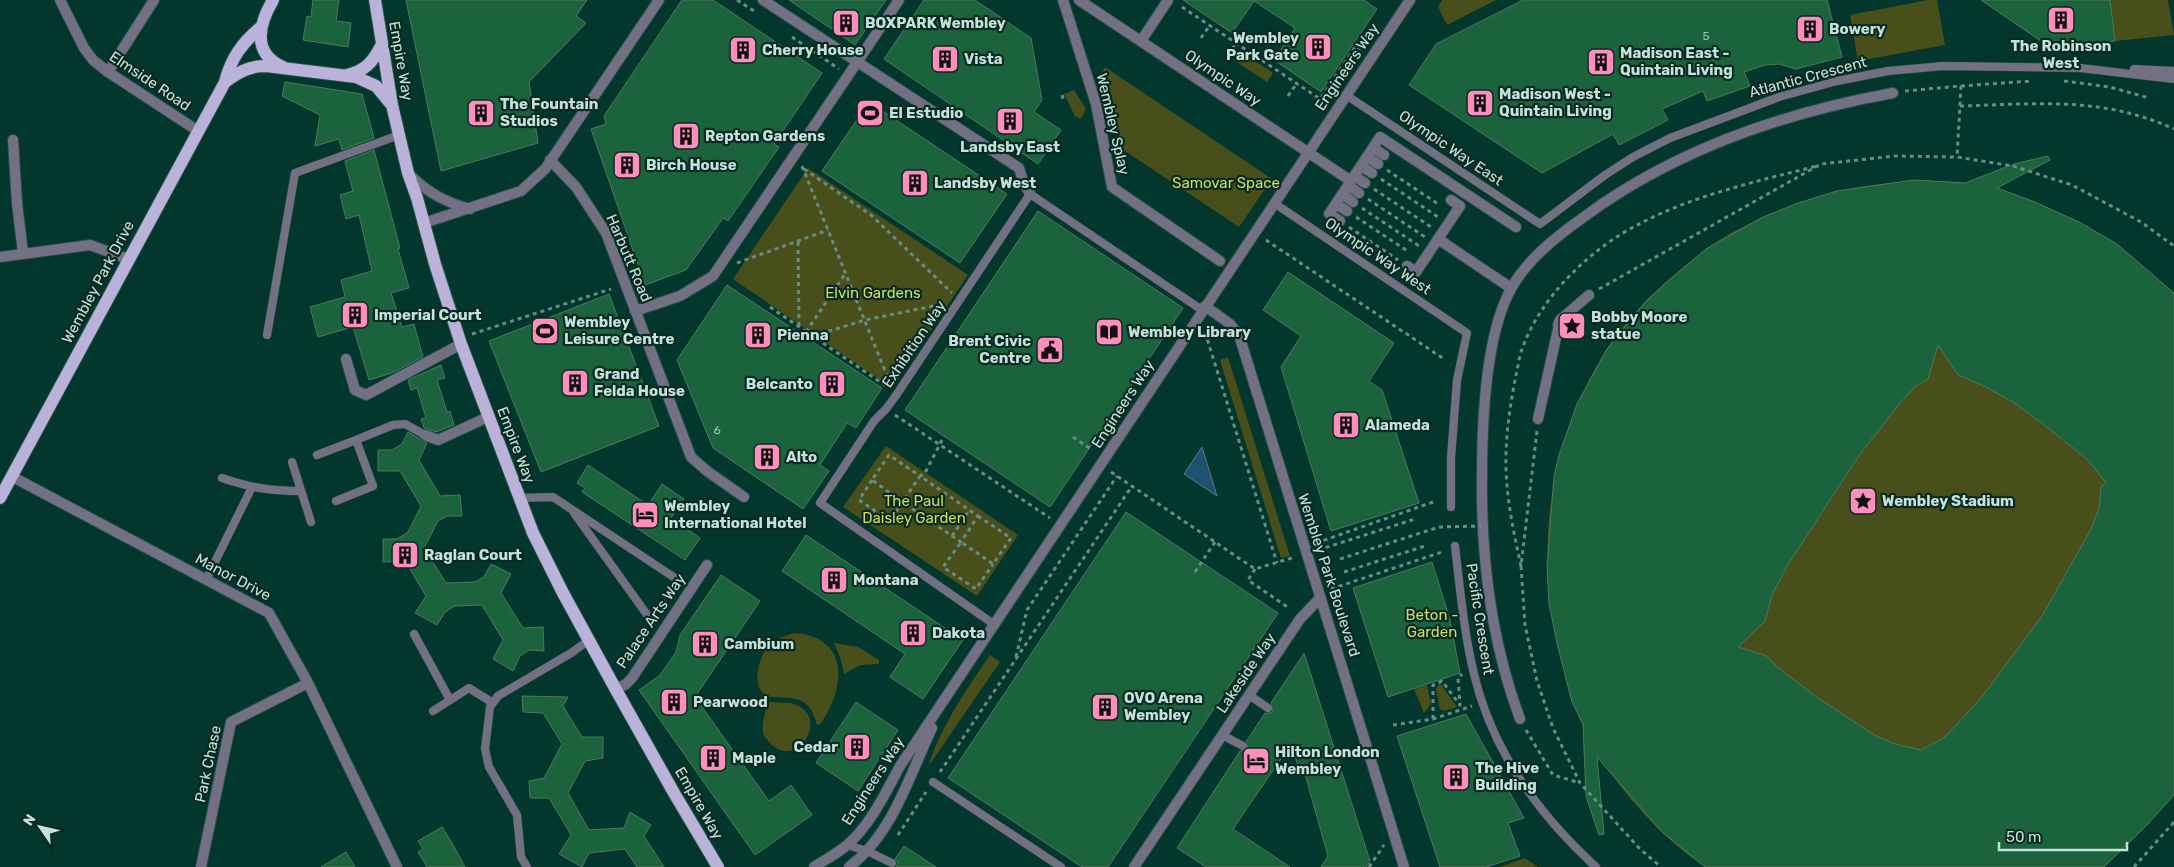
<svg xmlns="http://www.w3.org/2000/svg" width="2174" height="867" font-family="Rubik,sans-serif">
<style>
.green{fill:#494f1b}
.water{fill:#1e536e;stroke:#507e8e}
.building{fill:#1a633c;stroke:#4d7a5d;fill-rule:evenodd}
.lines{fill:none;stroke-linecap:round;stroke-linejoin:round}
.service-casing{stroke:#225248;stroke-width:9}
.pedestrian-casing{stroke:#225248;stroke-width:12}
.minor-casing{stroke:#225248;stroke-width:12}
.tertiary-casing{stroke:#225248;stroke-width:12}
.primary-casing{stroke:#225248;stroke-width:14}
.path{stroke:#668e85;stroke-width:3;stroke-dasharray:4 4;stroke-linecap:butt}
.service{stroke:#747083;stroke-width:8}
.pedestrian{stroke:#747083;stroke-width:10}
.minor{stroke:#747083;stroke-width:10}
.tertiary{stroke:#747083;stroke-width:10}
.primary{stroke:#bbb2da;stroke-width:12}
.path-bridge{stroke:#668e85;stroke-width:3;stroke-dasharray:4 4;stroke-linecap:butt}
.labels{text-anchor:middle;stroke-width:4.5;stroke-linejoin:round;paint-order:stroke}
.number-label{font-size:12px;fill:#9ac2b2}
.poi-label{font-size:15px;font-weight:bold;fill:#c4e2d9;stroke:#092a22;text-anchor:start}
.street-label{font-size:15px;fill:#c4e2d9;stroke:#092a22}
.park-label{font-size:15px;fill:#cedc60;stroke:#092a22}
</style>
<rect width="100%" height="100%" fill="#03362c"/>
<!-- green -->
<path class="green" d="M1442 0H1496L1447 25 1438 7Z
M1928 0H1937L1945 45 1858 61 1850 15Z
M2110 0H2168L2174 35 2115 41Z
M1241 52 1273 73 1267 82 1235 61Z
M1105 67 1272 179 1239 227 1122 149 1101 74Z
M1074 90 1086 109 1081 119 1075 116 1064 94Z
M808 168 968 275 892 388 733 279Z
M1914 180 1956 182 1996 188 2035 202 2081 223 2117 244 2174 293V795L2147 825 2104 867H1705C1650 830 1596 765 1573 703 1568 691 1566 678 1563 666 1536 563 1543 461 1596 367 1622 320 1662 282 1705 250 1734 228 1769 215 1803 203 1815 199 1827 194 1839 191 1864 185 1889 183 1914 180Z
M1228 357 1290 556 1281 558 1220 360Z
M886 446 1018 535 977 596 843 507Z
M794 633C803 634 812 635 820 640 851 658 837 702 820 724L817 725C815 719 813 712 809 707 794 690 773 704 762 692 752 680 760 655 769 645 776 638 786 636 794 633Z
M834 643 858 647 879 660V664L860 665 844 674 840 657Z
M990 655 1000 662 930 764 929 763C943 723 966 690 990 655Z
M1440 683 1457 707 1444 711 1440 709 1436 689Z
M1427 685 1431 704 1424 713 1414 689Z
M766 701C776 704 787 701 797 705 829 720 797 768 772 745 768 741 764 737 763 732 761 722 767 712 766 701Z
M1525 858 1538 867H1500Z"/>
<!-- water -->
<path class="water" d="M1202 447 1217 496 1184 474Z"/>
<!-- building -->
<path class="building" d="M313 0H339L336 21 351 23 348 47 303 40 307 16 311 17Z
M406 0H587L576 16 586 23 529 82 538 143 441 171Z
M682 0H713L822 73 774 144 779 147 728 221 723 218 686 270 645 285 591 129 606 124 604 116Z
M789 0H886L855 45Z
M924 0H975L1031 38 1042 100 1034 112 1061 130 1038 164 884 59Z
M1183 0H1364L1377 9 1321 92 1274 60 1295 28 1254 1 1232 33Z
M1523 0H1827L1842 57 1796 69 1779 64 1765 65 1744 72 1750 86 1707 101 1703 91 1662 109 1668 120 1619 145 1613 134 1542 173 1409 85 1436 44Z
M1981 0H2110L2115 41 2051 48Z
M285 82 362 94 374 138 342 150 339 139 315 146 320 115 282 96Z
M869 102 1007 194 960 263 822 171Z
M374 150 400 248 398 249 409 288 391 293 402 327 414 324 423 357 392 373 369 380 353 327 318 337 310 307 345 297 341 280 372 271 359 215 346 219 340 195 353 191 345 161Z
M2048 156 2050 160 1997 188 2035 202 2081 223 2117 244 2174 293V795L2147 825 2104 867H1705L1662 832 1597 757 1604 834 1599 835 1586 796 1583 724 1572 702 1557 643 1549 604 1547 566 1554 476 1559 455 1577 404 1607 349 1646 301 1666 283 1706 249 1761 218 1798 203 1837 191 1914 180 1965 183 2014 164ZM1938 345 1958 375 1986 387 2016 404 2043 424 2087 459 2106 483 2101 487 2099 509 2090 531 2042 616 1982 697 1945 737 1921 750 1895 744 1876 736 1815 696 1776 666 1767 656 1738 647 1765 621 1772 595 1787 566 1860 454 1901 402 1916 386 1928 379Z
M1038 211 1183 308 1050 507 905 410Z
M1288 272 1394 343 1369 381 1382 390 1419 503 1331 531 1281 367 1301 336 1263 310Z
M727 285 882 388 856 428 847 423 820 465 829 471 803 509 713 448 677 360Z
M609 294 659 426 541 472 489 341Z
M441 365 445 378 437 380 447 412 450 411 454 425 436 432 424 428 421 419 426 418 417 388 411 390 408 380Z
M408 432 427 443 419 460 440 496 460 495 462 516H447L438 521 424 548 446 583 475 582 484 577 491 564 511 574 501 593 523 628 543 627 544 651 529 650 520 656 513 671 493 659 503 640 482 605 455 606 445 612 437 625 415 613 426 596 405 561 383 562V539H397L408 532 421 506 400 471H378V450H392L402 444Z
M588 465 648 505 662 484 684 499 671 518 700 538 685 560 582 492 585 488 577 483Z
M1126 512 1278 613 1108 867H1082L948 778Z
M806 535 963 640 923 699 890 677 905 654 782 571Z
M1432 562 1450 620 1460 673 1388 697 1353 588Z
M721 575 760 601 695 697 769 801 791 785 812 815 755 855 639 690 659 676 670 661 676 652 680 635Z
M1304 653 1370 861 1366 867H1321L1328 856 1303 767 1299 769 1291 744 1233 829 1290 867H1206L1177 848 1240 751 1248 749 1246 742 1265 713H1270L1273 711 1271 703Z
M522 696 568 697 563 706 582 737H603V758L585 761 568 793 589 830 624 828 630 812 651 825 644 836 664 867H637L625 849 589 853 582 867 559 854 571 835 549 798H530L529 781 544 778 562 744 543 713 523 712Z
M856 702 898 730 858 791 816 763Z
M1466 714 1524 818 1508 823 1520 856 1486 867H1440L1397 736Z
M442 827 452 843 465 867H427L418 852 423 849 418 841Z
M904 846 936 867H896L898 863 895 859Z
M346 852 355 867H321Z"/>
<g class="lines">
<!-- service casing -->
<g class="service-casing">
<path id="service" d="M2134 69 2174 71
M1346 95 1540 224 1605 175 1633 157 1670 138 1779 97 1837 81 1888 71 1943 66 2080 68 2174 79
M1274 203 1467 333 1457 380 1451 458V507
M267 335 295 173 399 135
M317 455 356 440
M292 462 311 522
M222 478C251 488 272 491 301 491
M519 498 553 497 678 580
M336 501 373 486 356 440 393 425 405 424 425 435
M574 513 648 616
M1455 546C1460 589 1464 633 1474 674 1492 750 1539 815 1596 867
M206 580 252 487
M995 625 820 503 874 421 886 409 897 394 1030 194 1202 310
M414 634 450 700
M1249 695 1268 708
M433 711 469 688 493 703
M1222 735 1243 746
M933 782 1061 867
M847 845 867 851 892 863
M527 867 521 857 517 815 489 767 485 749 490 707 498 696 571 653 589 640"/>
</g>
<!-- pedestrian casing -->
<g class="pedestrian-casing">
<path id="pedestrian" d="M763 0 1019 168 1024 184 1030 194
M1063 0 1096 104 1112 187 1220 261
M1079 0 1351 181
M1141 41 1168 0
M1373 148 1384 155
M1367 157 1378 164
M1361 166 1372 173
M1354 176 1365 183
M1348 185 1359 193
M1342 194 1353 202
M1336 204 1347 211
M1340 221 1329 214 1380 137 1516 227
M1438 239 1511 288
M1407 266 1416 272 1460 206 1451 200
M1205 306 1230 324 1239 335 1404 867
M1558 325 1560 320 1589 295
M1538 419 1560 320
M1520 719C1491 641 1481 559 1482 477 1482 422 1485 334 1512 287 1528 259 1556 237 1581 219 1672 151 1782 113 1893 93"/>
</g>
<!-- minor casing -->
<g class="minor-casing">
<path id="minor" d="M60 0 84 48 93 60 108 72 198 131
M108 72 154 0
M13 140 17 203 23 253
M550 160 576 187 606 233 691 457 707 471 744 497
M409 174C428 193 445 202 470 209
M424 223 521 191 545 169 659 0
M635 311 680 296 713 276 899 0
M346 359 355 390 366 395 461 344
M425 435 438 440 488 417
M11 476 269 613 308 683 397 867
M615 688 625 685 632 678 707 565
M201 867 231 722 308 683
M1134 867 1300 619 1320 598"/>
</g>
<!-- tertiary casing -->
<g class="tertiary-casing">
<path id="tertiary" d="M0 257 90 245 128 259
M814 867C825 860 836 854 846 846 870 826 886 792 900 766L1410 0
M849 867C893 834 909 776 932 728"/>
</g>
<!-- primary casing -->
<g class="primary-casing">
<path id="primary" d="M273 0C259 24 251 53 283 67
M375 0 392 105 408 173 417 198 435 264 461 344 533 533 563 593 615 688 674 793 718 867
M347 75C365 71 373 62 381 46
M225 82C239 72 249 66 266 66L356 77 376 86 390 103
M0 498 225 82C231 58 242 43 261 27"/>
</g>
<!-- path -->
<path class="path" d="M737 0 754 11
M1182 7 1320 99 1356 46 1362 50
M792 37 839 69
M1201 38 1210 25
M1228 56 1236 43
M2064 81 2110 87 2149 98
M1961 86 2031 81
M1905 91 1961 86 1957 157
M1062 95 1064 102
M1288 96 1297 83
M1960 106C2036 104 2102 96 2174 129
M802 166 890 383
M804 169 871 215 952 293
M1387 170 1438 204
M1381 179 1438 217
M1374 189 1431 227
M1368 199 1425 237
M1362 208 1419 246
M1356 217 1409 252
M1349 227 1398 260
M1266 240 1444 359
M798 242 799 326
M737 263 828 230
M1599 289 1821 164 1895 156 1957 157 2013 166 2072 185 2141 222 2174 246
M770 307 889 388
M806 332 845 274
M1205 332 1277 563
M472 334 611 289
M813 336 865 320 943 304
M895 415 1050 518
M1537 431 1521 566 1525 625 1537 681 1553 728 1580 783 1640 849 1661 867
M1073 437 1092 450
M1111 472 1255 569 1295 557
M872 480 859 500 890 521 920 476 978 516 961 542C931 522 901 501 872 480L889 455 920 476 925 473 944 436
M978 516 1011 538 993 564 961 542 943 567 976 589 993 564
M952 536 969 510
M1316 543 1436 501
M1318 550 1415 519
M1340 559 1439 527
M1521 566C1514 534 1507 502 1506 469 1505 438 1510 406 1516 375 1518 367 1519 357 1522 349 1541 296 1591 248 1641 223 1695 195 1758 181 1817 166
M1255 569 1248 580 1289 608
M1195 572 1215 542
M1344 572 1425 546
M1331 589 1442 552
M1016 657 1027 610 1117 476
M1433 719V685L1442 681 1460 705 1458 678 1462 674
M1393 725 1433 719 1472 706
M1526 730 1553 775 1580 783
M940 772 1132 486
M898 835 926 792
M1369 867 1384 845
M2134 867 2174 822"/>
<!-- service -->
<use href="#service" class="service"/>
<!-- pedestrian -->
<use href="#pedestrian" class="pedestrian"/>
<!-- minor -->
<use href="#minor" class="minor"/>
<!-- tertiary -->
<use href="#tertiary" class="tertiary"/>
<!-- primary -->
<use href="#primary" class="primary"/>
<!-- path-bridge -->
<path class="path-bridge" d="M1439 527 1482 526"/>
</g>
<!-- icons -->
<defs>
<g id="building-square" transform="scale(1.4375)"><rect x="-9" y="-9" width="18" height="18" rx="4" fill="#fe8ebb" stroke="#092a22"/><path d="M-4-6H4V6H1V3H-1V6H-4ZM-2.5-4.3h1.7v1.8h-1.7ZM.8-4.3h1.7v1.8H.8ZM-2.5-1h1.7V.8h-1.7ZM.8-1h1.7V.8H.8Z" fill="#111"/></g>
<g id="stadium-square" transform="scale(1.4375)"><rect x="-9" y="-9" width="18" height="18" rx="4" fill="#fe8ebb" stroke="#092a22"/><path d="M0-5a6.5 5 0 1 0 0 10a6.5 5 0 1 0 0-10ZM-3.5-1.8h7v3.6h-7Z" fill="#111"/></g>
<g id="sight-square" transform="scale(1.4375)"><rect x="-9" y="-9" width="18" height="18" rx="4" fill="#fe8ebb" stroke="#092a22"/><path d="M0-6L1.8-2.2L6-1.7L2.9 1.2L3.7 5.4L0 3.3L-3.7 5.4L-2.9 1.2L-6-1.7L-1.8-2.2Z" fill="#111"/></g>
<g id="library-square" transform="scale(1.4375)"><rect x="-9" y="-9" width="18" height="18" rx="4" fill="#fe8ebb" stroke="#092a22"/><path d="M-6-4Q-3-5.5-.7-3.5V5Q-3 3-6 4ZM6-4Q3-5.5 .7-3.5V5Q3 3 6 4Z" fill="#111"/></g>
<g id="civic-square" transform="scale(1.4375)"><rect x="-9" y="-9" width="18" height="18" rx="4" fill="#fe8ebb" stroke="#092a22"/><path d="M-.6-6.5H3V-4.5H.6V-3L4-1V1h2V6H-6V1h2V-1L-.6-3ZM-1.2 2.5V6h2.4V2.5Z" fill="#111"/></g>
<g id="hotel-square" transform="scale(1.4375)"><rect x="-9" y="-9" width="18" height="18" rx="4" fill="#fe8ebb" stroke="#092a22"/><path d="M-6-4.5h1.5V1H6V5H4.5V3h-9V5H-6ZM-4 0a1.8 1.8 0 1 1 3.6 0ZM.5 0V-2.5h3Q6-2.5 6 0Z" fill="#111"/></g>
</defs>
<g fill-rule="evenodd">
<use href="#building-square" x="2061" y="20"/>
<use href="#building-square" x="846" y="23"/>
<use href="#building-square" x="1810" y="29"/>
<use href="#building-square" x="1318" y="47"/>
<use href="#building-square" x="743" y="50"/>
<use href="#building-square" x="945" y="59"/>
<use href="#building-square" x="1601" y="62"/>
<use href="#building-square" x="1480" y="103"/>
<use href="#building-square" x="481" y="113"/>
<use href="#stadium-square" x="870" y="113"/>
<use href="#building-square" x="1010" y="121"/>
<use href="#building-square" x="686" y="136"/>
<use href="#building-square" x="627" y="165"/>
<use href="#building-square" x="915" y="183"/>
<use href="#building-square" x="355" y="315"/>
<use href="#sight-square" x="1572" y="326"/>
<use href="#stadium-square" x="545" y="331"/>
<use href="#library-square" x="1109" y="332"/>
<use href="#building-square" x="758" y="335"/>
<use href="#civic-square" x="1050" y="350"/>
<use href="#building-square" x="575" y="383"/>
<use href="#building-square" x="832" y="384"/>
<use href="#building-square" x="1346" y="425"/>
<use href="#building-square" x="767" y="457"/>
<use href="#sight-square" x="1863" y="501"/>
<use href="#hotel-square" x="645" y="515"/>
<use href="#building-square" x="405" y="555"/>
<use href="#building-square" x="834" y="580"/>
<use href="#building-square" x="913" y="633"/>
<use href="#building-square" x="705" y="644"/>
<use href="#building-square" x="674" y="702"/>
<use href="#building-square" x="1105" y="707"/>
<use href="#building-square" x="857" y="747"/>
<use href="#building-square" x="713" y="758"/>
<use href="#hotel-square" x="1256" y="761"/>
<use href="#building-square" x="1456" y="777"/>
</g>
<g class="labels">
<!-- number labels -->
<g class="number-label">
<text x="1706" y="40">5</text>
<text x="717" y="434">6</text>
</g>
<!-- poi labels -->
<g class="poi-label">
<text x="865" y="28">BOXPARK Wembley</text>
<text x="1829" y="34">Bowery</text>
<text x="1299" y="43" text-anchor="end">Wembley<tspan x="1299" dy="17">Park Gate</tspan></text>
<text x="2061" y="51" text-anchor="middle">The Robinson<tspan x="2061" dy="17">West</tspan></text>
<text x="762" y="55">Cherry House</text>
<text x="1620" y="58">Madison East -<tspan x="1620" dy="17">Quintain Living</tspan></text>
<text x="964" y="64">Vista</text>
<text x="1499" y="99">Madison West -<tspan x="1499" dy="17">Quintain Living</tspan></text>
<text x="500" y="109">The Fountain<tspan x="500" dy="17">Studios</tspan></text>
<text x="889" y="118">El Estudio</text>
<text x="705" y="141">Repton Gardens</text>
<text x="1010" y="152" text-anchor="middle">Landsby East</text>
<text x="646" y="170">Birch House</text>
<text x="934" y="188">Landsby West</text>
<text x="374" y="320">Imperial Court</text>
<text x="1591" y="322">Bobby Moore<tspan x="1591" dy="17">statue</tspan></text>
<text x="564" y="327">Wembley<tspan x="564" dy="17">Leisure Centre</tspan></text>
<text x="1128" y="337">Wembley Library</text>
<text x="777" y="340">Pienna</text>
<text x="1031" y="346" text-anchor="end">Brent Civic<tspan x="1031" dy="17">Centre</tspan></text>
<text x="594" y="379">Grand<tspan x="594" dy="17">Felda House</tspan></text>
<text x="813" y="389" text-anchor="end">Belcanto</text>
<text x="1365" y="430">Alameda</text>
<text x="786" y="462">Alto</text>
<text x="1882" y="506">Wembley Stadium</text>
<text x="664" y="511">Wembley<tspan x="664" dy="17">International Hotel</tspan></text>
<text x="424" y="560">Raglan Court</text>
<text x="853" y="585">Montana</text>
<text x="932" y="638">Dakota</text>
<text x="724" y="649">Cambium</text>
<text x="1124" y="703">OVO Arena<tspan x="1124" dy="17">Wembley</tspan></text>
<text x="693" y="707">Pearwood</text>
<text x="838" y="752" text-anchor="end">Cedar</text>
<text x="1275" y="757">Hilton London<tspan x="1275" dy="17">Wembley</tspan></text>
<text x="732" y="763">Maple</text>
<text x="1475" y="773">The Hive<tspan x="1475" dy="17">Building</tspan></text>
</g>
<!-- street labels -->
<g class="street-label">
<text transform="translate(401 61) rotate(80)" y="5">Empire Way</text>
<text transform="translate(1347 67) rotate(-56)" y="5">Engineers Way</text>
<text transform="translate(1808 77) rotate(-15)" y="5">Atlantic Crescent</text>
<text transform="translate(1223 78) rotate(34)" y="5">Olympic Way</text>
<text transform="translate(150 81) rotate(34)" y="5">Elmside Road</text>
<text transform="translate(1113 124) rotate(77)" y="5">Wembley Splay</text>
<text transform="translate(1451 148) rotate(34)" y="5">Olympic Way East</text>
<text transform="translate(1378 256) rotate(34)" y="5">Olympic Way West</text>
<text transform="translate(629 258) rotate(67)" y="5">Harbutt Road</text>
<text transform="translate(98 282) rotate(-62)" y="5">Wembley Park Drive</text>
<text transform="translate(914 344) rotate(-56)" y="5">Exhibition Way</text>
<text transform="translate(1123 404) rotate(-57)" y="5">Engineers Way</text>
<text transform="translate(516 445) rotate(69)" y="5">Empire Way</text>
<text transform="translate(1329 575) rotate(72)" y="5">Wembley Park Boulevard</text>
<text transform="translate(233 577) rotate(28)" y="5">Manor Drive</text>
<text transform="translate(1480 619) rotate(81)" y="5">Pacific Crescent</text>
<text transform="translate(651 621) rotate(-56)" y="5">Palace Arts Way</text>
<text transform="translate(1246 673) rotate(-56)" y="5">Lakeside Way</text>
<text transform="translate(208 764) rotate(-78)" y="5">Park Chase</text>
<text transform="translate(873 781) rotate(-57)" y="5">Engineers Way</text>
<text transform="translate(699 803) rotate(60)" y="5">Empire Way</text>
</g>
<!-- park labels -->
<g class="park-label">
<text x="1226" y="188">Samovar Space</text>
<text x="873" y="298">Elvin Gardens</text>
<text x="914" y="506">The Paul<tspan x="914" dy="17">Daisley Garden</tspan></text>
<text x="1432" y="620">Beton -<tspan x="1432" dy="17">Garden</tspan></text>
</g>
</g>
<!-- north arrow -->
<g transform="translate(40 827) rotate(304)" stroke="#092a22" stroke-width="4" paint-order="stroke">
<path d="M0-4L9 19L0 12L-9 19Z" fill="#c4e2d9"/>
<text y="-8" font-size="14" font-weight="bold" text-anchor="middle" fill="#c4e2d9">N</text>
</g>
<!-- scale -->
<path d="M1999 842v8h128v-8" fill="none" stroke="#c4e2d9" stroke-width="2.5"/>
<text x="2006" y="842" font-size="15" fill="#c4e2d9" stroke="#092a22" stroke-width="4" paint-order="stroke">50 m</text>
</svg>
